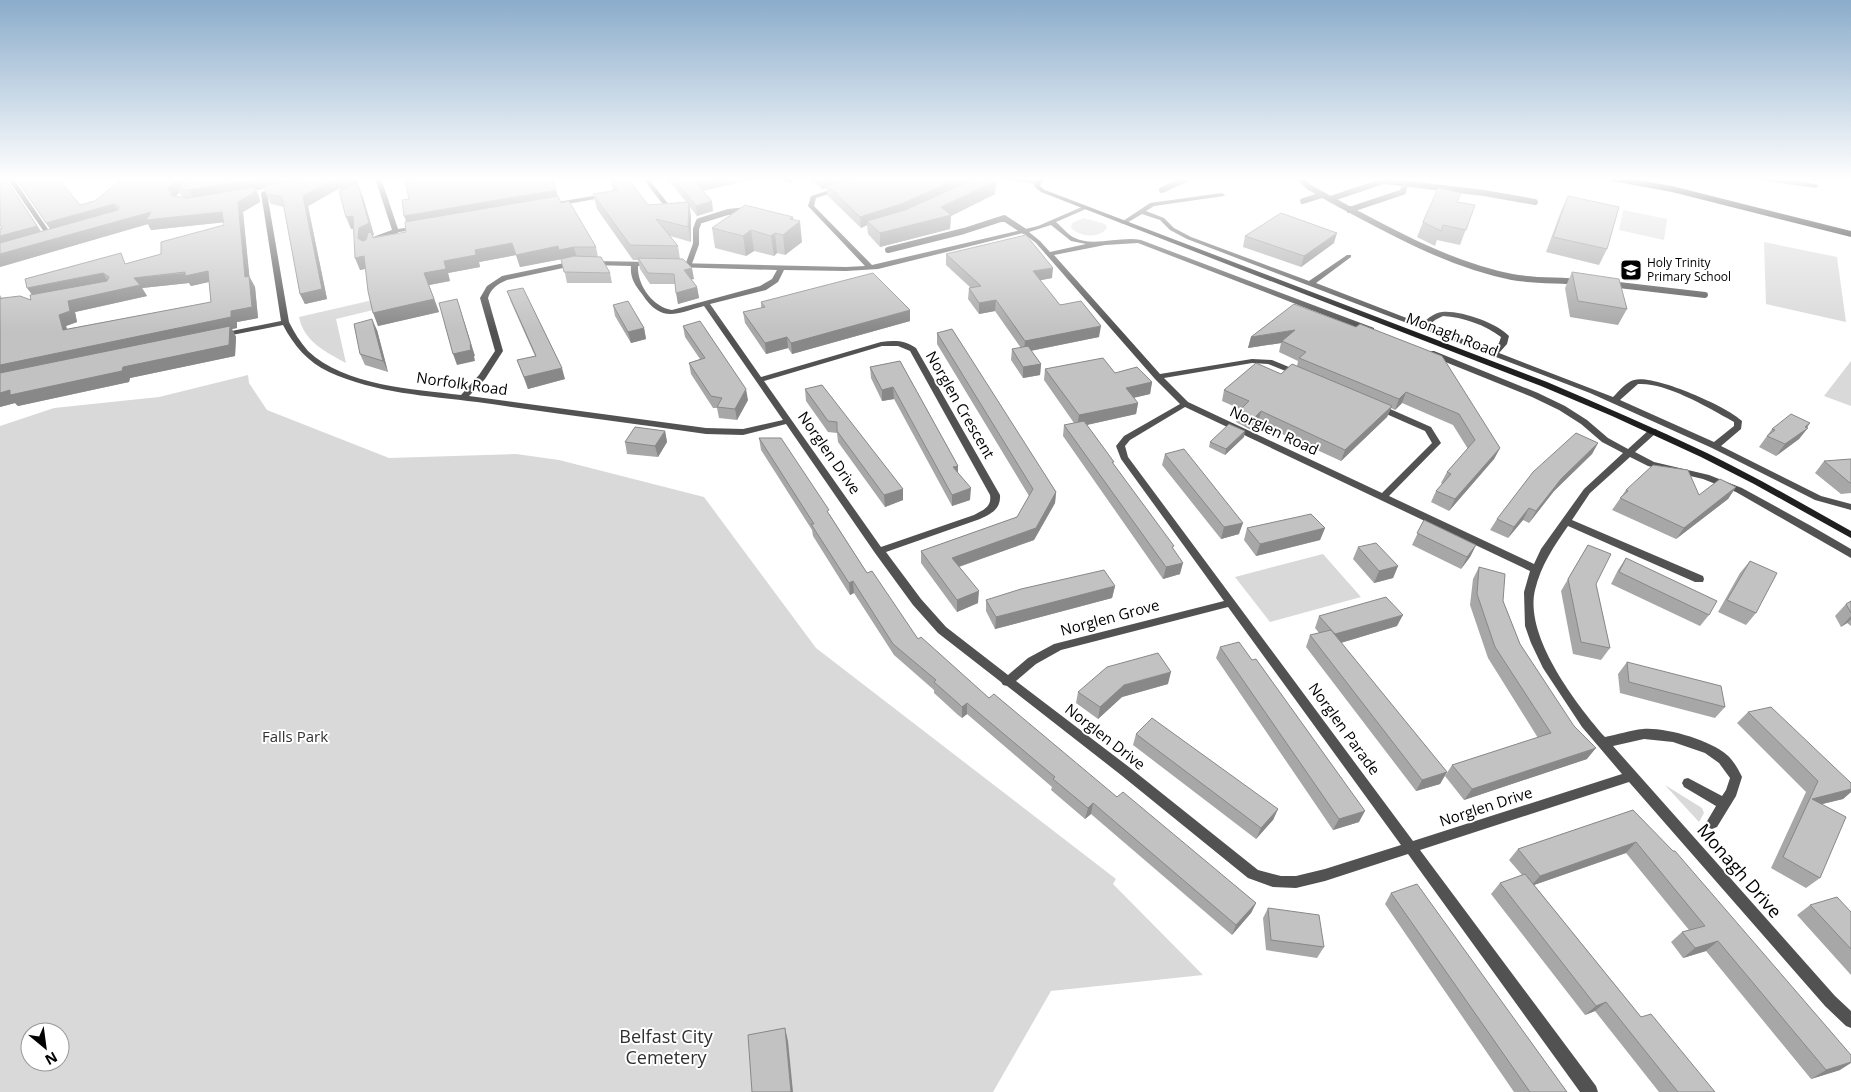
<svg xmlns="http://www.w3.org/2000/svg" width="1851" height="1092" font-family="'Open Sans',sans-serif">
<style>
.green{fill:#d9d9d9;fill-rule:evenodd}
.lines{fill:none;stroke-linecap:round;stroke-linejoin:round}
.lane{stroke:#525252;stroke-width:6}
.street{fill:#525252;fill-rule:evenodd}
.secondary{fill:#1f1f1f;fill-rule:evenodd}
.highway{fill:#000;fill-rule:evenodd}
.wall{fill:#a7a7a7;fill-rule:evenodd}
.shaded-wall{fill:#888}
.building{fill:#c2c2c2;stroke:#888;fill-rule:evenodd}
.labels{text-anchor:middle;stroke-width:4;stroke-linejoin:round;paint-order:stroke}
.far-poi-label{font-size:12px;fill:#000;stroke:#fff;text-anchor:start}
.street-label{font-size:15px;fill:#000;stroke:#fff}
.park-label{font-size:15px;fill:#303030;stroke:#fff}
.near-street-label{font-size:18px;fill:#000;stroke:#fff}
.near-park-label{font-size:18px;fill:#303030;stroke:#fff}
</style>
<rect width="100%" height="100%" fill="#fff"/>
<!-- green -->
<path class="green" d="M1623 210 1667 219 1664 240 1619 230Z
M1084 218 1105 224 1107 228C1098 239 1081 237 1071 228L1072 223Z
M1764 242 1837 257 1846 322 1766 304Z
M399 294 402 303 336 319 346 363C326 352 304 342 299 317Z
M1851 361V406L1824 396Z
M248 375 249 383 267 410 389 458 516 454 559 460 704 497 816 648 1116 879 1113 884 1203 975 1051 991 993 1092H0V426L54 408 159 397ZM30 1032H60V1062H30Z
M1323 554 1361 597 1270 622 1235 577Z
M1665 785 1702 808 1704 813 1699 822Z"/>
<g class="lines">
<!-- lane -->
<path class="lane" d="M1299 178 1309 187 1330 199 1384 181 1484 193 1535 202
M1162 190 1188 178
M1330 199C1388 230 1447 264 1512 277 1534 281 1557 280 1580 282
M1303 201 1322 195
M1349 210 1403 192 1405 183
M376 239 395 232
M888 250 964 231 1004 218 1024 231
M688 266 696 244V229L699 221 728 212 748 210
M1610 284 1705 295"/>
<!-- street -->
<path class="street" d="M7 178H13L54 238 53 239H49Z
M375 178H381L398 229 417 226 420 228 419 229 393 233Z
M642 178H648L670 206V208H666Z
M773 178H785L794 181 791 183Z
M1006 178H1023L1041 182 1038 184 1009 180Z
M1755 178H1772L1816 184 1819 186 1816 188 1758 180Z
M839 187 842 189 841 190 816 198 814 206 872 265 1038 226 1084 206 1087 208 1086 209 1056 222C1062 227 1068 235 1075 238 1092 247 1121 236 1141 240L1374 328V332H1368L1138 243 1105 245 1054 255 1160 374 1252 359 1272 360 1301 372V376H1298L1268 364 1252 363 1164 378 1188 402 1382 493 1432 443 1425 431 1375 409 1374 407 1375 405H1381L1431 427 1441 443 1389 496 1534 564 1541 549 1584 489 1623 453 1602 442 1581 424 1559 410 1532 397 1428 355V351H1434L1538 393 1565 406 1587 420 1608 438 1628 449 1650 429H1656L1657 431 1656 433 1635 452 1654 462 1709 475 1742 488 1813 527 1851 549V558L1736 492 1703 479 1648 466 1630 457 1590 493 1572 520 1703 576 1704 579 1703 582H1695L1568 526C1554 546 1541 565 1535 590 1524 636 1576 704 1605 737 1617 735 1630 730 1643 729 1665 727 1710 740 1727 755 1733 760 1739 770 1742 777L1736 796 1717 827 1712 829 1707 827 1706 823 1716 806 1684 787 1682 783 1684 779 1688 778 1722 796 1726 790 1730 778 1719 763 1705 753 1673 742 1644 739 1613 746 1835 996 1851 1011V1028L1846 1026 1825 1006 1629 782 1420 850 1596 1086 1598 1092H1580L1408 854 1325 881 1296 888 1273 887 1248 878 1121 775 1007 686 1003 685 1001 682 938 633 913 605 875 553 786 424 743 435 706 434C630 423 553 413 477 402 428 396 375 393 329 372 308 362 294 346 283 325L222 337 218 335 222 333 281 321 261 193 264 191 267 193 289 322C294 332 300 342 308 351 345 386 413 389 461 395L479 375 495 351 480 298 487 286 502 276 574 261 578 263 577 265 507 280C498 284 491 288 488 298L503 351 485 379 469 396 706 428 743 429 783 420 704 306C675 314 661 323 642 294 635 285 630 278 631 266L591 265 587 263 591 261 655 262V266H638C637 285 653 307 672 310L760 286 772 279 777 270 673 267 672 265 676 263 846 267 865 266 808 206 811 196ZM1051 225 1071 241 1086 244 1050 252 1040 241 1029 232ZM1023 233 1036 243 1155 379 1180 404 1124 436 1116 446 1121 459 1224 601 1054 644 1028 658 1008 675 946 627 921 599 886 552 980 519C991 514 1001 509 1000 495L916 348C905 340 894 340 881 342L761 377 710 304 766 290 778 282 784 270 846 271 878 269ZM882 346H898L910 351 990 495C992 507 983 510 974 515L881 547 764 381ZM1185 407 1530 571 1524 592 1525 626 1531 643 1543 668 1582 727 1622 774 1413 841 1128 457 1125 446 1130 440ZM1228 607 1401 845 1325 869 1296 876H1281L1258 870 1129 767 1016 681 1036 664 1061 650Z
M1222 193 1225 195 1224 196 1154 206 1146 211 1164 218 1174 228 1191 237 1309 281 1347 255H1351V257L1316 283 1422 324C1428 318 1434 313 1442 312 1460 310 1497 323 1509 336L1507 344 1499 353 1613 397C1619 391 1626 382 1634 380 1654 374 1728 407 1742 421L1741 429 1721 446 1821 496 1851 504V510L1815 500 1712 448 1590 393 1187 239 1170 230 1160 220 1142 214 1125 224 1120 223 1150 203ZM1443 316C1463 317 1485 325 1501 337L1499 343 1492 350 1428 326 1435 320ZM1638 384C1664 382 1704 405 1727 418L1734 422V426L1714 442 1620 400Z
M593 196 596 198 595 199 557 206 554 204 557 202Z"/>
<!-- secondary -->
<path class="secondary" d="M1040 178H1047L1041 183 1040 186 1045 190 1547 382C1601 405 1654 428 1707 453 1756 477 1803 504 1851 531V538L1754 484 1701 457 1612 416 1541 386 1041 192 1034 186 1036 181Z"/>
<!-- highway -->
<path class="highway" d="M1607 178H1627L1672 186 1851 231V237L1672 192 1612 181Z"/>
</g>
<!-- wall -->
<path class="wall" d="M0 178H6V179L41 231 50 229 15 178 80 205 95 201 123 178 359 183 341 190 340 188 308 206 327 299 305 304 300 294 284 207 271 204 266 194 265 189 256 190 259 197 260 202 243 212 249 276 255 287 258 318 237 322V328L232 329 236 337 235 356 130 378 129 382 18 406 15 403 0 407V295L2 298 31 300 127 264 161 254 224 225V222L151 230 148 224 0 267 2 228ZM180 192 182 197 175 196ZM209 282 211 302 67 329 66 326 77 322 75 312 147 296 142 288 189 283 191 286Z
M667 178H759L703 191 713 211 697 216 689 206 691 217V242L670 236 678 246 680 259 694 279H691L697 287 699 298 678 304 676 284H650L640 269 638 260H633L597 209 593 194 613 191 611 181 648 205 686 202Z
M810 178H992L996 181 995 194 951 216 950 229 880 247 868 234 867 225 861 228 827 195V188L822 189Z
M556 190 557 196 561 203 596 247 598 257 610 273 612 283H567L562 259 520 267 516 255 479 262 480 267 448 273 450 281 429 285 439 312 378 326 365 269 360 270 353 229H351L363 197 374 235H373V237L406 232V221Z
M1568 196 1607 249 1599 265 1546 252 1561 211Z
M1457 202 1475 205 1460 245 1437 240 1435 246 1417 237 1423 222Z
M793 217V220L802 242 785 255 777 253 774 256 754 251 746 256 715 248 712 228Z
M1245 236 1334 243 1301 267 1243 247Z
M946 254 1052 278 1040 280 1060 305 1099 337 1031 351 1041 364 1040 375 1023 378 1011 360 1012 349 1021 348 995 311 979 314 968 299 969 288H971L946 265Z
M1572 272 1627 309 1618 325 1570 317 1565 288Z
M507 291 565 379 528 389 517 360 535 356 511 302Z
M761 302 910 321 792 354 788 348 766 354 745 323 743 312 761 308Z
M613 305 644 328 646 339 631 343 615 316Z
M683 326 748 400 737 420 719 418 717 408H713L691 374 689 363 700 359 685 337Z
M1356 327 1500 448 1494 459 1449 511 1431 502 1436 491 1442 484 1441 483 1447 472 1468 449 1453 425 1402 403 1395 410 1391 408 1387 417 1341 461 1258 423 1251 430 1236 422 1239 411 1240 409 1222 401 1224 390 1281 374 1297 366 1298 361 1279 352 1281 343 1248 348 1251 337Z
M377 330 388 372 365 365 360 354Z
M937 333 1056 492 1055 503 1034 540 959 567 978 603 957 612 921 563V551L1017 517 1029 496 937 344Z
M900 361 958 466V474L970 500 952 506 894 399 882 401 871 378 870 367Z
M1045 369 1115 373 1152 382 1150 394 1133 398 1138 403 1136 414 1087 425 1113 464 1173 550 1180 574 1163 579 1063 436 1064 425 1074 423 1044 380Z
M822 385 903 500 885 507 838 442 837 433 828 432 806 401 805 389Z
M1810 423 1799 439 1776 456 1759 447 1772 429Z
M665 431 667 442 658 457 627 454 625 442Z
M1244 437 1225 455 1209 447 1210 442Z
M759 438 830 515 867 573 918 639 989 698 1117 797 1256 903 1251 913 1232 935 1091 814 1085 819 1051 790 1052 787 967 714 962 718 958 715 934 693V690L894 655 854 593 850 595 813 536 812 530 761 450Z
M1598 443 1592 454 1554 491 1529 523 1523 520 1508 538 1490 530 1497 519Z
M1165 454 1239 534 1221 539 1162 465Z
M1851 459V493L1841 494 1815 473 1824 461Z
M1736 487 1728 499 1676 539 1612 510 1626 490 1699 495Z
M1424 520 1476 545 1470 557 1461 569 1412 545Z
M1247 528H1325L1320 540 1256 556 1244 540Z
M1588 545 1596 584 1610 648 1601 660 1573 654 1561 591Z
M1358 547 1398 566 1393 578 1374 583 1353 559Z
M1626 558 1709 615 1700 626 1611 584 1618 570Z
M1750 561 1756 613 1746 625 1718 612 1740 573Z
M1479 567 1503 601 1520 644 1587 759 1464 800 1445 776 1452 765 1538 738 1488 658 1470 605 1473 579Z
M1115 586 1112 598 995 629 986 611V600Z
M1851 601V626L1847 623 1841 627 1835 616 1846 604Z
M1319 616 1397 626 1341 643 1447 772 1440 784 1416 791 1306 647 1310 635 1319 633 1315 628Z
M1220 647 1359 822 1333 830 1216 658Z
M1627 662 1725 707 1715 718 1620 693 1618 674Z
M1168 684 1122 697 1098 719 1076 703 1078 692Z
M1748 712 1851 783V792L1843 799 1822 804 1820 878 1806 888 1771 868 1806 792 1737 723Z
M1136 734 1278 809 1273 820 1256 839 1133 745Z
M1633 810 1840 1070 1811 1079 1706 951 1683 958 1671 942 1682 932 1689 930 1626 853 1534 885 1641 1017 1715 1092H1659L1595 1011 1585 1015 1491 894 1500 883 1522 875 1509 860 1518 849Z
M1391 893 1567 1092H1514L1385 904Z
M1810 905 1851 912V975L1797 915Z
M1268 908 1324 947 1317 958 1266 950 1263 918Z"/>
<!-- shaded-wall -->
<path class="shaded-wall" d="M179 178H194L178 189 180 192 174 198 168 188Z
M265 178H331L256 190 259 197 260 202 243 212 250 282 249 276 255 287 258 318 237 322V328L232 329 236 337 235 356 130 378 129 382 18 406 15 403 0 407V365L231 311 245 277 238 202 194 200 189 190Z
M336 178H357L359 183 341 190 340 188 308 206 327 299 305 304 300 294 303 196Z
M609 178H620L609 181Z
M714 178H759L697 192 695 182Z
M827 178H877L827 185V188L822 189 821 180Z
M960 178H976L901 214 867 221V225L861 228 860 217Z
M996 181 995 194 951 216 950 229 880 247V233L941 207Z
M358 185 363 197 374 235H373L376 244 372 235 364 240 363 250 358 238Z
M556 190 559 200 408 226 404 216Z
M712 201 713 211 697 216 696 206Z
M689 202 691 217V242L688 227Z
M114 204 120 214 53 233 46 223Z
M151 212H222L227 222 151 230 148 224 0 267V254Z
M353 216 358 228 351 229 346 217Z
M793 217 794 226 800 221 802 242 785 255 783 235 790 219Z
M37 226 44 236 0 248V236Z
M751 230 754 251 746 256 743 236Z
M775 233 777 253 774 256 771 236Z
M1337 233 1334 243 1301 267 1304 256Z
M512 243 516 255 479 262 480 267 448 273 450 281 429 285 439 312 378 326 373 313 424 273 444 261 475 250Z
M558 246 574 247 577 259 562 262V259L520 267 516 255Z
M364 256 369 268 360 270 355 258Z
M692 268 694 279 686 281 684 270Z
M1053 268 1052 278 1032 282 1033 271Z
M208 271 213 281 191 286 189 283 142 288 147 296 75 312 77 322 66 326 70 341 63 330 59 315 68 301 134 278Z
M103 273 110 284 35 299 27 288Z
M697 287 699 298 678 304 676 293Z
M457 299 475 356H474L475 361 457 365 453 354Z
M996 300 995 311 979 314V303Z
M910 310V321L792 354 791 343Z
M372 319 377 330 388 372 383 361Z
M1101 326 1099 337 1024 352 1025 341Z
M644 328 646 339 631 343 628 332Z
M1295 330 1281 343 1248 348 1251 337Z
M787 337 788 348 766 354 765 343Z
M1041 364 1040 375 1023 378V367Z
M562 368 565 379 528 389 524 377Z
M1152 382 1150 394 1124 400 1126 388Z
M893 387 894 399 882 401V390Z
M746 389 748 400 737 420 735 409Z
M1406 392 1402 403 1395 410 1399 399Z
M1138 403 1136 414 1077 427 1079 415Z
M1392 406 1387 417 1341 461 1345 450Z
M1261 411 1258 423 1251 430 1254 418Z
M1810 423 1805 430 1808 428 1799 439 1776 456 1785 444Z
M665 431 667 442 658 457 655 446Z
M1245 431 1244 437 1225 455 1226 449Z
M1598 443 1592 454 1554 491 1529 523 1536 511 1561 479Z
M1500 448 1494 459 1449 511 1455 499Z
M958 466V478L953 467Z
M1736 487 1728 499 1676 539 1684 528Z
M971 488 970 500 952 506V495Z
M903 489V500L885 507 884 495Z
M1056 492 1055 503 1034 540 952 569V558Z
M1529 508 1523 520 1508 538 1514 527Z
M1243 523 1239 534 1221 539 1224 527Z
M1325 528 1320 540 1256 556 1260 544Z
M1476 545 1470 557 1461 569 1467 557Z
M1183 563 1180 574 1163 579 1166 567Z
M1398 566 1393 578 1374 583 1379 571Z
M853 581 854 593 850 595 849 583Z
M1115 586 1112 598 995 629 996 617Z
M979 591 978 603 957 612V600Z
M1403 615 1397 626 1330 646 1335 634Z
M1851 616V619L1847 623 1841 627Z
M1171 672 1168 684 1122 697 1098 719 1100 707 1124 685Z
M967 703V714L962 718V707Z
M1596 748 1587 759 1464 800 1472 789Z
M1447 772 1440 784 1416 791 1422 780Z
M1851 789V792L1843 799 1806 808 1812 799Z
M1093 803 1091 814 1085 819 1088 808Z
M1278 809 1273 820 1256 839 1261 828Z
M1365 811 1359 822 1333 830 1339 819Z
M1636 842 1626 853 1531 886 1540 876Z
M1256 903 1251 913 1232 935 1236 925Z
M1718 941 1706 951 1683 958 1695 948Z
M1606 1002 1595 1011 1585 1015 1596 1006Z
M785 1028 788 1041 793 1092H791Z
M1851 1062V1063L1840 1070 1811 1079 1826 1070Z"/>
<!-- building -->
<path class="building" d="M0 178H5L37 226 0 236V229L2 228 0 225Z
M16 178H58L80 205 95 201 123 178H179L168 188 172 196 188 198 255 187V192L238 202 245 277 249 276 252 307 231 311V317L0 365V299L3 298 20 296 31 300 30 295 107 281 109 277 103 273 27 288 25 279 121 253 125 264 161 254V242L224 225 222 212 146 220 151 212 0 254V243L118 210 119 207 114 204 46 223ZM208 271 211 302 63 330 59 315 70 311 68 301 140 285 134 278 185 272V276Z
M190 178H265L189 190 178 189Z
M309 178H342L337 180 336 178 303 196 322 289 300 294 282 197 266 194 265 186Z
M424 178H552L556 190 404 216 402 200 409 199 405 181Z
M625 178H628L648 205 689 202 688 227 656 219 678 246 630 245 593 194 618 190 611 181Z
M673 178H714L695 182 712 201 696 206Z
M858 178H960L901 204 860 217 827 185Z
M977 178H992L996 181 941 207 951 215 880 233 867 221 905 210Z
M358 185 369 223 359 228 358 238 362 241 366 240 368 233 371 232 373 238 406 232 405 222 558 196 561 203 569 201 596 247H574L559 250 558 246 516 255 512 243 475 250 476 255 444 261 446 269 424 273 434 299 373 313 368 291 364 256 355 258 353 216 346 217 339 191Z
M1438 188 1461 193 1457 202 1475 205 1466 230 1443 225 1441 231 1423 222Z
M1568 196 1619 207 1607 249 1553 237Z
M745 205 793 217 790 219 800 221 783 235 775 233 771 236 751 230 743 236 712 228Z
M1281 213 1337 233 1304 256 1245 236Z
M1026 235 1053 268 1033 271 1060 305 1081 301 1101 326 1025 341 996 300 979 303 969 288 981 286 946 254Z
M574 256 601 257 610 273 564 272 561 259Z
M638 258 683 259 692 268 684 270 697 287 676 293 674 274 648 273Z
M1572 272 1619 279 1627 309 1578 301Z
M873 273 910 310 791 343 787 337 765 343 743 312 765 307 761 302Z
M523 288 562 368 524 377 517 360 536 356 507 291Z
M457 299 471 345H470L471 350 453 354 439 303Z
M628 301 644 328 628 332 613 305Z
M1294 304 1356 327 1360 324 1442 356 1500 448 1455 499 1436 491 1451 474 1447 472 1475 440 1459 414 1406 392 1399 399 1299 358 1306 352 1282 341 1295 330 1251 337Z
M372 319 383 361 360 354 354 324Z
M700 321 746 389 735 409 717 407 722 398 711 396 689 363 705 358 683 326Z
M230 326 229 345 123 367 122 371 10 395V390L0 393V373Z
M952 329 1056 492 1036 528 952 558 979 591 957 600 921 551 1017 517 1033 489 937 333Z
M1028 346 1041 364 1023 367 1012 349Z
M1103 358 1115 373 1137 367 1152 382 1126 388 1138 403 1079 415 1045 369Z
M900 361 958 466 953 467 971 488 952 495 893 387 882 390 870 367Z
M1256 363 1281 374 1292 364 1392 406 1345 450 1261 411 1254 418 1239 411 1249 401 1224 390Z
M822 385 903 489 884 495 837 431V422L828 421 805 389Z
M1791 414 1810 423 1805 427 1808 428 1785 444 1767 436 1775 430 1772 429Z
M1084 421 1114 462H1112L1174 546 1172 547 1183 563 1166 567 1064 425Z
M1229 424 1245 431 1226 449 1210 442Z
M635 427 665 431 655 446 625 442Z
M1576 433 1598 443 1561 479 1536 511 1529 508 1514 527 1497 519 1533 472Z
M759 438H781L829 510 827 511 867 573 872 571 918 639 921 637 989 698 994 694 1117 797 1123 792 1256 903 1236 925 1093 803 1088 808 1053 779 1055 777 967 703 962 707 959 704 934 682 936 680 893 644 853 581 849 583 811 524H814Z
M1184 449 1243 523 1224 527 1165 454Z
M1851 459V483H1850L1824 461Z
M1653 465 1688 470 1699 495 1720 479 1736 487 1684 528 1620 498 1628 491 1626 490Z
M1311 514 1325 528 1260 544 1247 528Z
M1424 520 1476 545 1467 557 1417 533Z
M1376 543 1398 566 1379 571 1358 547Z
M1588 545 1611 554 1596 584 1610 648 1581 642 1568 579Z
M1626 558 1717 601 1709 615 1619 572Z
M1750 561 1777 573 1756 613 1727 600Z
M1479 567 1505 574 1503 601 1520 644 1574 726 1596 748 1472 789 1452 765 1551 733 1495 647 1477 594Z
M1104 570 1115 586 996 617 986 600 1021 589Z
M1386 597 1403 615 1335 634 1319 616Z
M1851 601V613L1846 604Z
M1331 630 1447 772 1422 780 1310 635Z
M1239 642 1252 660 1256 659 1365 811 1339 819 1220 647Z
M1158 653 1171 672 1124 685 1100 707 1078 692 1107 667Z
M1627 662 1721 686 1725 707 1629 682Z
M1771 707 1851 783V789L1812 799 1846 817 1820 878 1783 857 1818 781 1748 712Z
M1152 718 1278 809 1261 828 1136 734Z
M1633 810 1673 851H1675L1851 1055V1062L1826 1070 1718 941 1695 948 1682 932 1705 926 1636 842 1540 876 1518 849Z
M1525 874 1641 1017 1651 1014 1715 1092H1678L1606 1002 1596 1006 1500 883Z
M1417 884 1567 1092H1530L1391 893Z
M1837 897 1851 912V949L1810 905Z
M1268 908 1319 915 1324 947 1271 940Z
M785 1028 791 1092H752L748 1035Z"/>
<!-- sky -->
<linearGradient id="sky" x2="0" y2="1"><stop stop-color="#8baccb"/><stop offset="0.54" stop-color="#fff"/><stop offset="1" stop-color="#fff" stop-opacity="0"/></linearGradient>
<rect width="1851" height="331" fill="url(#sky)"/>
<!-- icons -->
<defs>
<g id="school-square" transform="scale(1.125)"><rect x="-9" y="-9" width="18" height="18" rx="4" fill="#000" stroke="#fff"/><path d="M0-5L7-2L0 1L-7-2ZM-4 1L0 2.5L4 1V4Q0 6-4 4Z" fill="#fff"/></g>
</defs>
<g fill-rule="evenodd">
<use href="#school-square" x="1631" y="270"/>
</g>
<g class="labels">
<!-- far-poi labels -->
<g class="far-poi-label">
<text x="1647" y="267">Holy Trinity<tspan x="1647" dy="14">Primary School</tspan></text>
</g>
<!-- street labels -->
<g class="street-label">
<text transform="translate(1452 335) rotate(21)" y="5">Monagh Road</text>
<text transform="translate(462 384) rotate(8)" y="5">Norfolk Road</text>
<text transform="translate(960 405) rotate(60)" y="5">Norglen Crescent</text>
<text transform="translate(1274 431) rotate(25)" y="5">Norglen Road</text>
<text transform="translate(829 453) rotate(55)" y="5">Norglen Drive</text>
<text transform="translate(1110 618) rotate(-15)" y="5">Norglen Grove</text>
<text transform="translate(1344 729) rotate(54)" y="5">Norglen Parade</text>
<text transform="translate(1105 737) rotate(38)" y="5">Norglen Drive</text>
<text transform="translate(1486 807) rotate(-18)" y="5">Norglen Drive</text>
</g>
<!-- park labels -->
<g class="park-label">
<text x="295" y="742">Falls Park</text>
</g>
<!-- near-street labels -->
<g class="near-street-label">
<text transform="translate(1739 871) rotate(49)" y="6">Monagh Drive</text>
</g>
<!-- near-park labels -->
<g class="near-park-label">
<text x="666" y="1043">Belfast City<tspan x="666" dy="21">Cemetery</tspan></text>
</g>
</g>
<!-- north arrow -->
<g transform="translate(45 1047) rotate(151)"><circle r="24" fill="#ffffff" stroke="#999999"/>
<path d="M0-4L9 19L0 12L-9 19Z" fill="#000000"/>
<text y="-8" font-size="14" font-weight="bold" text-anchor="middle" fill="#000000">N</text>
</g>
</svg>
